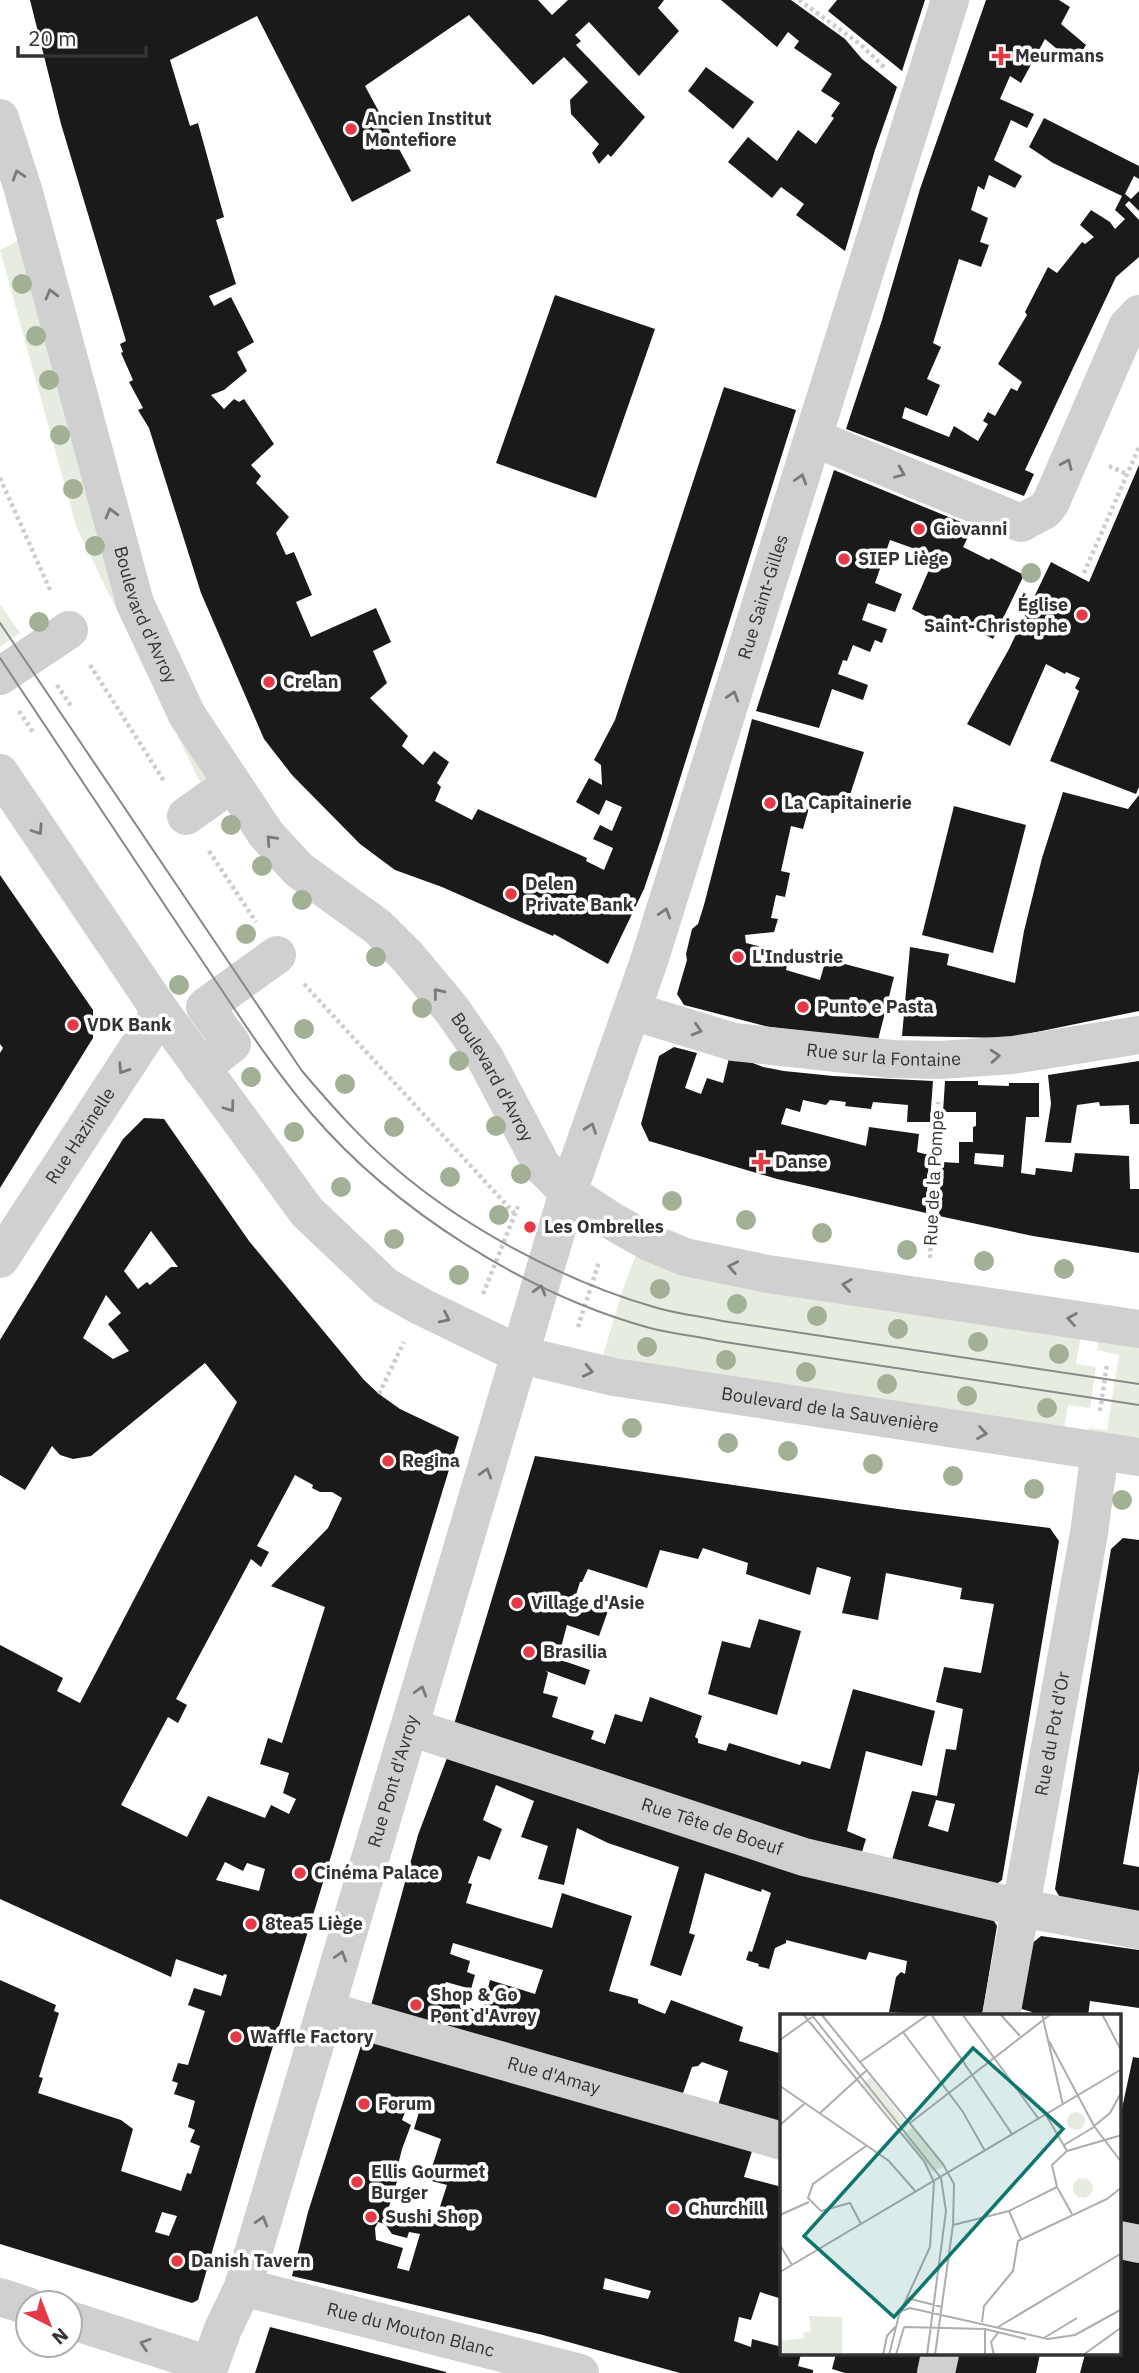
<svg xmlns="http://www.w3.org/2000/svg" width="1139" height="2373" font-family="'IBM Plex Sans',sans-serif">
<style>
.green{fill:#e6ecdf}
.building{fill:#1a1a1a;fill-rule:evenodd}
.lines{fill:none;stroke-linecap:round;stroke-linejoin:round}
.path{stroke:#cdcdcd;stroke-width:4.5;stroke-dasharray:3.5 3.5;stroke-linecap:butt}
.minor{stroke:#d0d0d0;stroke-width:38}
.tram{stroke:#888;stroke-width:2}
.tree{fill:#a2b095}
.oneway{stroke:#7a7a7a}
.poi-dot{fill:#e63946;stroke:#fff;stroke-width:2.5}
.labels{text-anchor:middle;stroke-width:7;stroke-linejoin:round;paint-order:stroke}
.poi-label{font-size:18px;font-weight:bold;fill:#333;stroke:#fff;text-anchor:start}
.street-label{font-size:18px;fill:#333;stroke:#fff}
.inset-road{fill:none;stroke:#adadad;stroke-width:2}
.view{fill:#0f766e;fill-opacity:0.15;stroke:#0f766e;stroke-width:3.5}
.inset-edge{fill:none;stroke:#333;stroke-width:3.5}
</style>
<rect width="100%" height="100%" fill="#fff"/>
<!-- green -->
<path class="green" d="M34 232 135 603 221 768 200 782 76 526 0 250Z
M0 604 20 633 0 647Z
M638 1250 1082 1328 1076 1364 1096 1367 1090 1408 1068 1405 1062 1441 599 1368 624 1286Z
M1100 1332 1139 1338V1453L1086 1445 1089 1428 1107 1430 1119 1355 1097 1350Z"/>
<!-- building -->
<path class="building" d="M30 0H538L552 15 568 0H664L658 8 679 31 639 76 589 22 575 35 581 41 576 45 645 117 611 157 608 154 599 164 592 153 599 144 571 114 570 100 588 82 564 57 533 85 469 15 365 86 411 171 352 202 257 16 170 60 190 126 198 123 224 217 216 220 236 284 209 296 214 306 231 297 254 342 237 352 247 371 224 390 211 395 224 409 234 399 239 402 244 399 274 444 251 465 261 476 256 483 289 517 276 533 286 555 294 552 312 595 296 602 311 637 376 608 391 642 373 651 387 683 370 698 408 736 402 746 423 765 434 751 449 762 437 783 441 787 435 801 472 820 478 809 587 858 586 861 604 870 613 848 593 839 600 825 612 831 622 807 606 800 599 815 576 802 589 778 602 785 601 765 594 760 615 720 724 387 796 410 661 839 644 889 608 964 554 934 553 936 442 887 395 870 360 844 292 775 264 739 201 593 149 428 138 410 143 408 129 382 133 380 121 353 123 352 120 344 126 341 61 124Z
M721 0H791L845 39 862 59 897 87 875 150 845 251 796 215 804 204 781 187 772 198 728 162 748 137 777 161 798 130 816 144 834 118 831 116 840 103 821 91 832 74 794 48 799 41 788 32 777 47Z
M837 0H925L902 71 828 11Z
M986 0H1059L1070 7 1061 24 1086 45 1074 63 1045 39 1021 83 1010 76 1000 99 1034 114 1027 128 1011 120 994 160 1022 176 1015 188 989 175 984 190 978 186 971 210 988 218 980 242 989 245 981 267 959 259 933 343 941 347 927 379 940 385 927 416 905 407 902 418 949 437 954 426 978 441 988 424 983 421 988 412 995 416 1011 388 1017 391 1022 382 998 364 1027 315 1025 312 1048 267 1057 273 1082 242 1085 244 1094 237 1080 225 1091 210 1110 222 1115 229 1125 219 1115 210 1122 196 1053 163 1029 147 1044 118 1139 166V179L1134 176 1125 194 1131 199 1139 191V211L1129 201 1125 205 1139 220V257L1116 277 1025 470 1034 474 1024 496 846 429 882 320 920 189Z
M706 67 754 102 733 129 688 91Z
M555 295 655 329 596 498 496 463Z
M1139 465V787L1136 794 1050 761 1079 691 1075 688 1080 678 1066 672 1065 674 1046 664 1010 746 967 724 1009 649 1051 562 1089 582Z
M834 470 973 527 963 547 989 560 991 558 1024 575 993 639 963 622 957 633 912 609 935 556 890 540 875 583 902 594 895 612 868 603 862 620 887 629 882 643 875 640 870 652 853 645 847 661 843 660 838 674 868 685 863 700 832 689 819 728 756 711Z
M752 719 864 752 847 804 813 794 803 829 791 826 781 871 790 873 785 897 776 895 771 918 778 919 774 932 745 935 746 943 790 954 786 970 820 980 826 959 894 977 878 1040 769 1027 684 1005 677 994 687 960 686 954 692 929 698 924 704 905Z
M1063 792 1128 809 1139 795V1011L1007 1038 902 1036 910 947 949 954 947 965 1015 983 1024 931 1042 858Z
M954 806 1026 825 993 953 922 935Z
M0 875 93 1010V1038L0 1188V1053L3 1048 0 1044Z
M674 1047 697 1053 685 1088 701 1094 707 1078 723 1083 730 1054 763 1067 784 1071 833 1076 933 1081 930 1122H907L908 1105 873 1102 871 1109 845 1106 846 1102 830 1100 826 1105 803 1100 800 1112 786 1108 781 1124 866 1146 869 1127 919 1134 917 1152 929 1155 926 1213 777 1179 649 1141 641 1124 659 1056Z
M1139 1061V1124H1130L1129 1105 1100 1106 1099 1102 1077 1105 1071 1143 1045 1142 1051 1104 1048 1075Z
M945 1081H978V1085L1009 1086V1083H1039V1117H1026L1021 1173 1035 1175 1036 1168 1072 1172 1075 1153 1129 1156 1130 1189H1139V1253L1033 1236 939 1216 941 1162 959 1163V1142H973V1127L976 1126V1112H943ZM975 1153 1004 1155 1003 1167 974 1164Z
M144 1118 164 1119 249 1241 364 1380 379 1394 400 1409 459 1437 255 2105 198 2300 192 2303 0 2244V1980L56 2005 54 2011 59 2013 39 2077 43 2078 38 2093 121 2120 133 2129 121 2171 181 2191 187 2173 191 2174 200 2146 190 2142 195 2130 188 2127 195 2101 174 2094 178 2083 172 2081 178 2063 188 2065 205 2011 188 2005 194 1988 221 1996 227 1975 224 1974 223 1976 176 1959 171 1977 0 1899V1645L63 1678 57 1691 80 1703 237 1402 205 1363 91 1456 73 1459 60 1455 52 1446 25 1490 0 1475V1340L123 1139ZM151 1231 178 1267H171L150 1285 147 1282 138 1289 124 1271ZM106 1295 121 1313 108 1324 129 1351 113 1359 83 1338ZM295 1475 313 1485 312 1488 320 1492H332L342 1498 328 1528 271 1586 325 1607 282 1743 268 1738 260 1764 289 1773 283 1793 296 1799 289 1814 271 1805 265 1818 208 1796 187 1837 121 1805 168 1717 178 1723 187 1705 176 1699 251 1559 261 1567 269 1552 257 1546ZM225 1862 243 1871 247 1863 265 1869 259 1891 216 1880ZM162 2212 177 2216 169 2236 155 2232Z
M535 1456 898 1509 1050 1528 1059 1541 1002 1880 991 1888 889 1870 912 1791 937 1796 946 1749 956 1750 963 1709 936 1702 944 1667 981 1673 994 1604 960 1599 962 1588 886 1573 878 1620 842 1613 851 1577 817 1567 810 1595 746 1574 748 1563 703 1548 698 1559 660 1550 647 1588 588 1569 582 1582H580L575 1598 609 1608 599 1636 567 1625 558 1659 590 1670 585 1685 546 1671 548 1673 543 1693 558 1697 552 1717 594 1731 591 1739 605 1744 615 1714 642 1722 650 1697 702 1716 695 1737 698 1739V1743L726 1751 729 1743 800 1765 802 1761 830 1769 853 1689 935 1711 922 1766 866 1751 847 1831 866 1839 859 1861 452 1731ZM936 1800 955 1804 948 1832 928 1826Z
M1123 1538 1139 1540V1771L1123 1864 1139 1867V1912L1062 1901 1055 1889 1111 1549Z
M759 1619 801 1631 777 1715 708 1694 722 1641 750 1648Z
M450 1750 988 1911 997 1926 982 2016H904V2013L889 2012 896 1977 901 1972 905 1974 907 1961 869 1952 866 1960 786 1940V1943L775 1948 769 1969 758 1966 759 1964 746 1960 749 1951 752 1952 771 1893 762 1889 761 1892 705 1873 689 1933 695 1935 681 1976 650 1965 679 1867 608 1843 577 1828 564 1885 538 1879 548 1846 521 1837 534 1801 496 1785 483 1820 502 1829 490 1860 478 1856 468 1883 472 1884 466 1903 552 1928 562 1893 632 1916 609 1991 638 1999V2003L665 2014 671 2000 743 2027 739 2041 782 2054V2135L715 2116 728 2071 702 2062 698 2066 692 2067 680 2102 369 2013 418 1835ZM453 1943 543 1970 535 1994 490 1980 482 2012 440 1998 446 1982 471 1989 475 1975 467 1972 470 1961 450 1954Z
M1041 1936 1139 1950V2008L1090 2001 1088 2016H1031L1032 2012 1018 2008 1030 1945Z
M365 2033 752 2151 744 2177 782 2187V2299L760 2292 751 2320 739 2317 734 2341 751 2347 752 2339 782 2347V2354H801L798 2366 813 2370V2373H680L543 2335 292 2276 308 2212ZM407 2107 419 2112 414 2129 441 2139 428 2180 447 2185 435 2222 388 2210 399 2175 396 2173 402 2149 411 2125 402 2120ZM378 2222 385 2224 392 2234 407 2238 409 2232 420 2234 409 2271 397 2268 403 2248 376 2240 375 2228ZM605 2278 651 2291 648 2299 603 2289Z
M1133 2057 1139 2058V2230L1120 2225V2118Z
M1120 2253 1139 2257V2373H1080L1085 2354H1120Z
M270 2327 446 2372V2373H255Z
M836 2354H924L921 2373H845L832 2369Z
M954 2354H1040L1036 2373H951Z"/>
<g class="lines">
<!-- path -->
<path class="path" d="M799 0 860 44 886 69
M1109 466 1127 474
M0 478 51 592
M1084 573 1139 447
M90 665 164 781
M57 685 71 706
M19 711 33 732
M209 851 256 922
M304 984 514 1213
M930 1258 938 1102
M483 1294 519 1204
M578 1327 599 1262
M379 1394 404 1342
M1100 1411 1107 1364"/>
<!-- minor -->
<g class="minor">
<path id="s1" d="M0 118 23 189 135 603 187 715 266 834 299 870 378 927 407 956 452 1010 485 1058 542 1166 568 1192 612 1221 649 1242 685 1257 768 1274 1139 1329"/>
<path d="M814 438 1021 523 1045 510 1051 502 1127 327 1139 314"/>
<path d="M0 676 69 630"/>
<path id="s2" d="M0 773 161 1012 307 1212 385 1286 420 1306 521 1355 614 1377 1139 1457"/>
<path d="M186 816 231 784"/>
<path id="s3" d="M632 1011 734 1042 892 1059 940 1060 1013 1055 1139 1035"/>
<path d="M201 1068 232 1044 205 1007 277 955"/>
<path id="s4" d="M0 1259 161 1012"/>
<path id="s5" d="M410 1727 804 1857 1021 1908 1139 1930"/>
<path id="s6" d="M325 2010 782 2141"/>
<path id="s7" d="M1001 2016 1089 1533 1100 1451"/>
<path d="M1120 2240 1139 2244"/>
<path id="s8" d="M243 2287 580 2373"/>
<path d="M0 2297 28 2306"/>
<path d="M70 2320 210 2365"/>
<path id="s9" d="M207 2373 223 2329 243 2287 568 1192 649 961 950 0"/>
<path d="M936 2373 940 2354"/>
</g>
<!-- tram -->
<path class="tram" d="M0 623 302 1071C331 1105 360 1138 394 1167 463 1227 566 1282 654 1307 676 1314 700 1316 722 1321L1139 1384
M0 658C62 752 125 846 188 940 228 998 265 1059 311 1113 394 1210 526 1294 650 1328 672 1334 696 1336 718 1341L1139 1405"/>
</g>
<!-- trees -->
<g class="tree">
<circle cx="22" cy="284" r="10"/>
<circle cx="36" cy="336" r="10"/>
<circle cx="49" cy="380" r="10"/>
<circle cx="60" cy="435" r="10"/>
<circle cx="73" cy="489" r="10"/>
<circle cx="95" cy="546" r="10"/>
<circle cx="1031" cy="573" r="10"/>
<circle cx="39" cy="622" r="10"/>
<circle cx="231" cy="825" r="10"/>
<circle cx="262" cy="866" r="10"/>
<circle cx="302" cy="900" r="10"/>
<circle cx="246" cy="934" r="10"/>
<circle cx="376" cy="957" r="10"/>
<circle cx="179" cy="985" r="10"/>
<circle cx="422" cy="1008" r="10"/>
<circle cx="304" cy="1029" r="10"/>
<circle cx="459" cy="1061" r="10"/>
<circle cx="251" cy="1077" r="10"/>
<circle cx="345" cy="1084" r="10"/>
<circle cx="496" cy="1126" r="10"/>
<circle cx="394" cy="1127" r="10"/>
<circle cx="294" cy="1132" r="10"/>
<circle cx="521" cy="1174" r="10"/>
<circle cx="450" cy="1177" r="10"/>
<circle cx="341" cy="1187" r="10"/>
<circle cx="672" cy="1201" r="10"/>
<circle cx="499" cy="1215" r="10"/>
<circle cx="746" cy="1220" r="10"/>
<circle cx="822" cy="1233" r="10"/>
<circle cx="394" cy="1239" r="10"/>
<circle cx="907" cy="1250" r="10"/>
<circle cx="984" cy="1261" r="10"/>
<circle cx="1064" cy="1269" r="10"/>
<circle cx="459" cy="1275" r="10"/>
<circle cx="660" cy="1289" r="10"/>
<circle cx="737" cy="1304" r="10"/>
<circle cx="817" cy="1316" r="10"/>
<circle cx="898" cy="1329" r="10"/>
<circle cx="978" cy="1342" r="10"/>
<circle cx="647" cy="1347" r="10"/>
<circle cx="1059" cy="1354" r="10"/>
<circle cx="726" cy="1360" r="10"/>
<circle cx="806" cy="1372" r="10"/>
<circle cx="887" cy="1384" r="10"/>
<circle cx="967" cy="1396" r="10"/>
<circle cx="1047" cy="1408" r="10"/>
<circle cx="632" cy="1428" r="10"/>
<circle cx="728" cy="1443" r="10"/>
<circle cx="788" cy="1451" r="10"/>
<circle cx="873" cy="1464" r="10"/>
<circle cx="953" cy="1476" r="10"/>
<circle cx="1034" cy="1489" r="10"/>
<circle cx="1122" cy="1500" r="10"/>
</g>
<!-- one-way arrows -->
<defs><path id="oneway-chevron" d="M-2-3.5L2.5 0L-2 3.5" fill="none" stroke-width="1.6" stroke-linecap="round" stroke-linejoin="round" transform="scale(1.75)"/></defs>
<g class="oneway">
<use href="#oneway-chevron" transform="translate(18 175) rotate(-108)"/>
<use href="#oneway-chevron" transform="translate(51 294) rotate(-105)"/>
<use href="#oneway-chevron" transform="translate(1067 464) rotate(-66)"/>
<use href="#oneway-chevron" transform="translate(900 473) rotate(23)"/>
<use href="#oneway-chevron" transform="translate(801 479) rotate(-73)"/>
<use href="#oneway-chevron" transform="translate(111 513) rotate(-105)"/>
<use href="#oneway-chevron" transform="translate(733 696) rotate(-73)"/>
<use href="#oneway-chevron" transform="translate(38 830) rotate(56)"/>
<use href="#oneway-chevron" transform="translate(271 840) rotate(-133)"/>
<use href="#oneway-chevron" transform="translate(665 913) rotate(-73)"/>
<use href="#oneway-chevron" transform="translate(438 993) rotate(-129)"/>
<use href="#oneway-chevron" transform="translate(697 1030) rotate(17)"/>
<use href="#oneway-chevron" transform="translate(995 1056) rotate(-4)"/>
<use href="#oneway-chevron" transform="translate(123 1069) rotate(123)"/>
<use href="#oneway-chevron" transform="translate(230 1107) rotate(54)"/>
<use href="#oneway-chevron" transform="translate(591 1128) rotate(-70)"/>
<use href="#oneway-chevron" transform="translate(733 1267) rotate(-169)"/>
<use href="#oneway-chevron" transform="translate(847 1285) rotate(-172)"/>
<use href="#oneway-chevron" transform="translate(540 1290) rotate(-74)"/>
<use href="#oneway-chevron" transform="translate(445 1318) rotate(26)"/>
<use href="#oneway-chevron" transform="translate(1072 1319) rotate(-171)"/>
<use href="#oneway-chevron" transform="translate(588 1371) rotate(13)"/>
<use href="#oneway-chevron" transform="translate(982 1433) rotate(9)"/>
<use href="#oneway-chevron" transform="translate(486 1473) rotate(-73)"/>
<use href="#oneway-chevron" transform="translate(421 1691) rotate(-73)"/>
<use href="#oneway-chevron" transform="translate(341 1956) rotate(-73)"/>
<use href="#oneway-chevron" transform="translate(262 2221) rotate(-73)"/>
<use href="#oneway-chevron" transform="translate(145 2344) rotate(-162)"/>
</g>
<!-- markers -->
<g class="poi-dot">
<path d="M997.5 45.5h7v7h7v7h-7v7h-7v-7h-7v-7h7z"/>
<circle cx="351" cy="129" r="7"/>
<circle cx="919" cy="529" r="7"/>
<circle cx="844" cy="559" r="7"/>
<circle cx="1082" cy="615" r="7"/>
<circle cx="269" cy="682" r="7"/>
<circle cx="770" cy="803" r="7"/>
<circle cx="511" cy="894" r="7"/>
<circle cx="738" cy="957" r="7"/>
<circle cx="803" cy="1007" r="7"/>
<circle cx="73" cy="1025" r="7"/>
<path d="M757.5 1151.5h7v7h7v7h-7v7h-7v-7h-7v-7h7z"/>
<circle cx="530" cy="1227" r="7"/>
<circle cx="388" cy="1461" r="7"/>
<circle cx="517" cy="1603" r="7"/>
<circle cx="529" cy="1652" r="7"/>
<circle cx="300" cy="1873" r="7"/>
<circle cx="251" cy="1924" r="7"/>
<circle cx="416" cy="2005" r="7"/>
<circle cx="236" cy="2037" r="7"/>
<circle cx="364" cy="2104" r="7"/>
<circle cx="357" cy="2182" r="7"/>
<circle cx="674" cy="2209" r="7"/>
<circle cx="371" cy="2217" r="7"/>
<circle cx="177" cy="2261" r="7"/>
</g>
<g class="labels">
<!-- poi labels -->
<g class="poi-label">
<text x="1015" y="62">Meurmans</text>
<text x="365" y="125">Ancien Institut<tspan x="365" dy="21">Montefiore</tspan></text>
<text x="933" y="535">Giovanni</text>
<text x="858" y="565">SIEP Liège</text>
<text x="1068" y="611" text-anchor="end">Église<tspan x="1068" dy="21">Saint-Christophe</tspan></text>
<text x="283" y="688">Crelan</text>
<text x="784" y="809">La Capitainerie</text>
<text x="525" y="890">Delen<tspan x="525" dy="21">Private Bank</tspan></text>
<text x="752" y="963">L'Industrie</text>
<text x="817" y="1013">Punto e Pasta</text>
<text x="87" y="1031">VDK Bank</text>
<text x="775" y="1168">Danse</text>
<text x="544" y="1233">Les Ombrelles</text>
<text x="402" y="1467">Regina</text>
<text x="531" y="1609">Village d'Asie</text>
<text x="543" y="1658">Brasilia</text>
<text x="314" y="1879">Cinéma Palace</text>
<text x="265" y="1930">8tea5 Liège</text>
<text x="430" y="2001">Shop &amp; Go<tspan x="430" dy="21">Pont d'Avroy</tspan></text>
<text x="250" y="2043">Waffle Factory</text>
<text x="378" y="2110">Forum</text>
<text x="371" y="2178">Ellis Gourmet<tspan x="371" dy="21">Burger</tspan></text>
<text x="688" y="2215">Churchill</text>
<text x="385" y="2223">Sushi Shop</text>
<text x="191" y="2267">Danish Tavern</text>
</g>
<!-- street labels -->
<g class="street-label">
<text dy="6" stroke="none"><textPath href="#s9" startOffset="1862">Rue Saint-Gilles</textPath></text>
<text dy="6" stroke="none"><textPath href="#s1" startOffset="518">Boulevard d'Avroy</textPath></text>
<text dy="6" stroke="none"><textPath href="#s3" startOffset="257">Rue sur la Fontaine</textPath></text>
<text dy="6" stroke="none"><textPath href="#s1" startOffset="1106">Boulevard d'Avroy</textPath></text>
<text dy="6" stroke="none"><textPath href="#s4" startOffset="147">Rue Hazinelle</textPath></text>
<text transform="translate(934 1178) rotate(-87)" y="6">Rue de la Pompe</text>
<text dy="6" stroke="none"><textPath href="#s2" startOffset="1110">Boulevard de la Sauvenière</textPath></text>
<text dy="6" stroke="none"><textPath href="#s7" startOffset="287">Rue du Pot d'Or</textPath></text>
<text dy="6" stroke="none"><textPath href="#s9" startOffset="621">Rue Pont d'Avroy</textPath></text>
<text dy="6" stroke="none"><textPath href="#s5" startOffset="318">Rue Tête de Boeuf</textPath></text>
<text dy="6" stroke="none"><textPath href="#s6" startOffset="238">Rue d'Amay</textPath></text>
<text dy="6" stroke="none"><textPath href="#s8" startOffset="173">Rue du Mouton Blanc</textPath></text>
</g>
</g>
<!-- overview -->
<g transform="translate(780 2014)">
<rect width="341" height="341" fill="#fff"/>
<path d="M91 63 128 111 123 118 82 70ZM287 107a9 9 0 1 1 18 0a9 9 0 1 1-18 0ZM133 113 164 152 152 158 123 121ZM293 174a10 10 0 1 1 20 0a10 10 0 1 1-20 0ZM29 302 62 303V341H0V327L24 324 23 319 31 317Z" fill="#e6ecdf"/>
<path class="inset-road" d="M23 0 144 147 154 168 150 233 119 301 109 341M31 0 161 164 166 197 147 341M41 0 163 150 174 170 173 211 155 341M151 0 232 120M182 0 258 104M220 0 240 22M262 0 283 91M322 0 342 38M123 18 183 98 205 137M0 26 36 0M269 27 314 112 342 149M80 48 149 0M0 72 109 147 136 178M40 99 87 56M266 101 287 137M130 109 271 0M0 111 24 90M314 112 330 99 342 77M284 131 314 113M229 197 241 225M292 200 277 173 272 151 287 137 342 121M0 201 29 188M81 210 70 189 41 197 28 184 33 170 86 132M173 211 229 197 277 173M0 231 12 251M0 258 342 55M127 284 162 293M121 297 130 294 268 325 295 321 342 295M202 308 204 292 233 257 238 227 327 185 342 173M124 313 205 315 246 325M218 313 342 239M205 315V341M264 324 297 304M103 341 107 322 115 313M116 341 124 313M214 341 211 328 218 319M303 341 342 313"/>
<path class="view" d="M193 34 283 115 114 303 24 222Z"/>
<rect width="341" height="341" class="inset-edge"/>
</g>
<!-- north arrow -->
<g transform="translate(49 2324) rotate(138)"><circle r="33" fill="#ffffff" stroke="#adadad" stroke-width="2"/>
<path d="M0-5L12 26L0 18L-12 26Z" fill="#e63946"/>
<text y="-10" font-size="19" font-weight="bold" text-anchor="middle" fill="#333333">N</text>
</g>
<!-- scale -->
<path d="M18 46v10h128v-10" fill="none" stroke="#333333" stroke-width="3.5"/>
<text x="28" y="46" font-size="21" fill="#333333" stroke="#ffffff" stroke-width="5" paint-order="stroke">20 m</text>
</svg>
